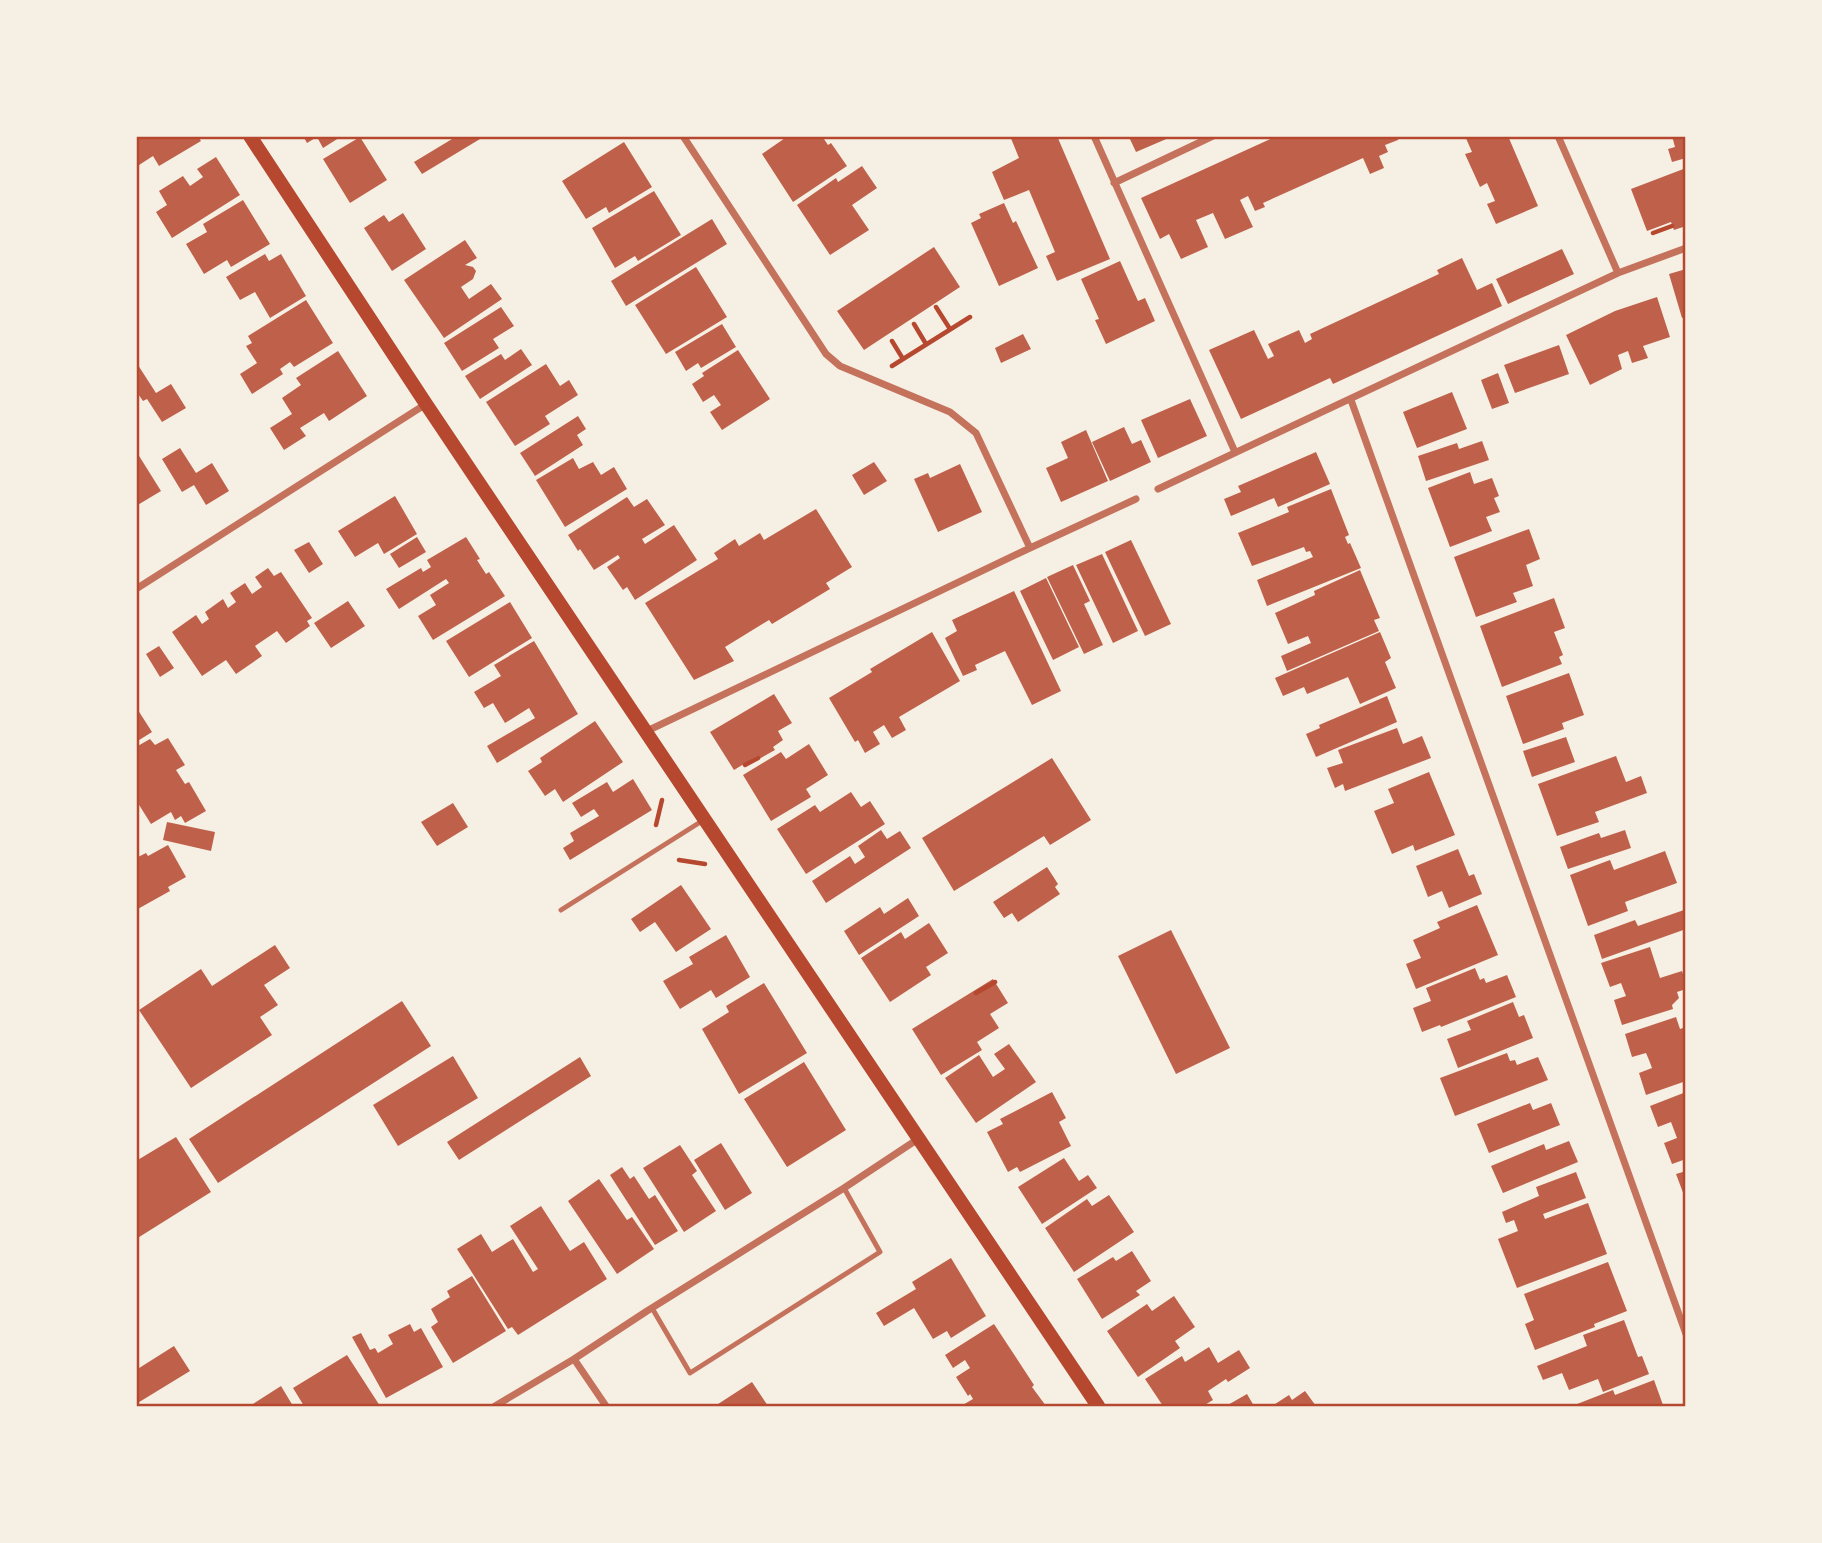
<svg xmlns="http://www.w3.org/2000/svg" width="1822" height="1543" font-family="'Nunito Sans',sans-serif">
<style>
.building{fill:#bf614a}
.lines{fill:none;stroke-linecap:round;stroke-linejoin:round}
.path{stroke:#b5482f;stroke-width:4.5}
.service{stroke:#c5725c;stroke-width:5}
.minor{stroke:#c5725c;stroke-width:7}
.secondary{stroke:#b5482f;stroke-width:14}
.neatline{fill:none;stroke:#b5482f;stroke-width:2.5}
</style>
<rect width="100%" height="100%" fill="#f6efe4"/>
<!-- building -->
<path class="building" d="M136 136H198L201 141 159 166 153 156 136 167Z
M303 136H342L323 148 317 137 307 143Z
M457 136H478L480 139 422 174 414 162Z
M788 136H822L828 145 831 143 847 166 793 202 762 154Z
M1010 136H1057L1110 259 1057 281 1046 256 1055 252 1029 190 1004 200 992 172 1019 158Z
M1277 136H1400L1398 140 1385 145 1388 152 1379 156 1384 168 1370 174 1363 158 1263 203 1265 207 1255 211 1248 196 1240 200 1253 227 1225 239 1213 213 1196 220 1208 247 1181 259 1169 234 1160 239 1141 198Z
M1465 136H1508L1538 206 1496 224 1487 204 1495 201 1487 183 1480 187 1465 154 1472 152Z
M1672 136H1686V158L1672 162 1668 149 1675 147Z
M360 137 387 180 350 203 323 159Z
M1129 137H1171L1136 152Z
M624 142 652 187 609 213 606 207 586 219 562 181Z
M216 157 240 195 172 238 156 212 167 205 159 191 183 176 190 186 203 177 197 169Z
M862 166 877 188 852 205 869 230 830 255 797 205 836 178 838 182Z
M1686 168V226L1674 230 1671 222 1647 231 1631 189Z
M654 191 681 235 638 261 635 256 615 268 592 228Z
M243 200 270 244 231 267 227 260 204 274 186 244 207 232 203 224Z
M1004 203 1013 223 1016 221 1038 268 999 286 971 223 981 218 979 214Z
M403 213 426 249 392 271 364 228 384 215 389 222Z
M712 219 727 244 626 306 611 281Z
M465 240 477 258 465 265 473 267 476 271 473 279 461 287 469 299 491 284 502 299 444 338 404 280Z
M934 247 960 287 864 350 837 311Z
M1562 249 1574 274 1508 304 1496 279Z
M265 254 269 261 281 254 306 296 270 318 255 292 240 300 226 277Z
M1462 258 1477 290 1492 283 1502 306 1333 384 1330 378 1241 419 1209 350 1254 330 1268 359 1274 356 1268 344 1299 330 1305 343 1312 339 1310 334 1439 274 1437 270Z
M1120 261 1138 301 1145 298 1155 321 1106 344 1095 320 1099 319 1081 279Z
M696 267 727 317 666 354 635 305Z
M1686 269V317L1682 318 1669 274Z
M1657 297 1670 337 1643 346 1648 358 1632 363 1628 351 1618 355 1622 369 1590 385 1566 335 1615 311Z
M306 300 333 343 294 367 290 362 280 369 283 374 252 394 240 374 257 363 246 346 252 343 248 336Z
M501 307 514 326 493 339 499 348 462 371 444 343Z
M722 324 736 347 701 368 698 363 686 371 675 352Z
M1023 334 1031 349 1001 363 995 348Z
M1559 345 1569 374 1515 393 1504 365Z
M521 349 532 365 480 399 465 376 501 354 505 360Z
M738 350 770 399 722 430 710 412 721 405 714 395 703 402 692 384 704 376 702 373Z
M338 351 367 396 329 421 324 413 300 428 306 436 284 450 270 428 292 414 282 398 301 385 296 378Z
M136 362 156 393 171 384 186 408 162 422 147 399 143 401 136 391Z
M546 364 560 386 569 380 578 395 545 416 550 424 515 446 486 402Z
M1498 373 1509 403 1492 409 1481 380Z
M1452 392 1467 429 1417 448 1403 412Z
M1190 399 1207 436 1158 458 1141 420Z
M578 416 586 429 577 435 583 445 535 476 520 453Z
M1124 427 1132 444 1141 440 1151 462 1110 481 1092 442Z
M1086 430 1108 481 1061 502 1046 468 1068 458 1061 442Z
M1482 441 1489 460 1426 481 1418 456 1457 443 1459 449Z
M180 448 196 473 212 463 229 491 206 505 194 485 182 492 162 459Z
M136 451 161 491 136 506Z
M1316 452 1330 484 1278 507 1274 498 1231 516 1224 499 1241 492 1238 486Z
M573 458 579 469 593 462 601 475 614 467 627 489 565 527 536 480Z
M874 462 887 481 864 495 852 475Z
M960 464 982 512 938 532 914 479 928 473 930 478Z
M1470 472 1474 484 1492 478 1499 496 1494 498 1500 512 1486 517 1492 531 1450 547 1428 488Z
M1331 489 1349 535 1345 537 1348 544 1350 543 1361 568 1267 606 1257 580 1313 557 1310 551 1306 552 1304 547 1252 566 1238 533 1289 512 1287 507Z
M395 496 417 534 384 554 378 543 355 557 338 531Z
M627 497 634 507 647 499 665 525 642 539 645 544 674 525 697 560 635 600 627 587 623 590 607 567 620 558 618 555 594 570 580 549 578 551 568 535Z
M816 509 852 567 826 583 830 589 772 624 769 620 725 647 734 661 694 680 645 603 718 559 714 553 735 539 739 546 760 533 764 540Z
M1529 529 1540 559 1526 565 1533 586 1513 593 1517 602 1476 617 1454 557Z
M417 537 426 552 399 568 390 554Z
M466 537 480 559 477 560 486 574 489 572 505 596 433 640 418 616 436 605 430 595 449 583 446 579 399 609 386 589 421 568 423 572 431 567 427 560Z
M1131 540 1171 624 1145 636 1105 552Z
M309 542 323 564 309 573 294 550Z
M1102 554 1138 631 1113 643 1076 565Z
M1073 565 1090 601 1084 604 1103 645 1084 654 1047 577Z
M268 568 274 576 281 572 312 618 307 621 310 626 286 643 277 631 255 646 262 656 236 674 226 660 202 676 172 632 196 615 202 624 209 619 205 612 223 599 228 608 236 602 230 593 245 583 252 594 262 587 255 577Z
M1360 570 1380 618 1374 620 1379 631 1287 671 1281 656 1311 643 1308 636 1288 644 1275 613 1315 595 1314 591Z
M1046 578 1079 647 1053 660 1020 591Z
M1014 591 1061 691 1032 705 1005 651 975 665 977 670 963 676 945 638 957 631 952 620Z
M1554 598 1565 628 1554 632 1563 655 1559 657 1562 664 1502 687 1480 626Z
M348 601 365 626 331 648 314 623Z
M510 602 532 638 469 677 446 641Z
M932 632 960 681 899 717 906 730 892 738 884 725 873 732 880 744 865 753 858 740 855 742 829 698 872 672 870 669Z
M1380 632 1391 658 1385 662 1396 688 1360 704 1348 677 1307 694 1304 687 1283 696 1275 678Z
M534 641 578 714 497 763 487 746 535 718 529 708 505 723 493 703 484 708 474 692 501 676 494 665Z
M159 646 174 668 160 677 146 654Z
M1569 673 1584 715 1562 723 1564 729 1523 744 1506 696Z
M774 694 792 723 778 731 783 740 773 747 775 750 759 759 757 756 734 770 710 732Z
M1387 696 1397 722 1316 757 1306 734 1320 728 1319 725Z
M136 707 152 732 136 742Z
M595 721 623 762 563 802 555 789 545 796 528 771 542 762 540 758Z
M1397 728 1403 744 1422 736 1431 758 1345 791 1343 784 1335 788 1327 768 1343 763 1338 750Z
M1566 737 1575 762 1532 777 1523 751Z
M168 738 185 765 176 770 185 784 189 782 206 811 185 823 181 816 175 820 171 812 151 824 136 800V747L150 739 155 745Z
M809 744 828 775 806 789 811 797 771 821 743 775 781 752 786 759Z
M1616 756 1626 782 1641 776 1647 793 1595 812 1599 822 1557 836 1538 784Z
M1052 758 1091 820 1050 845 1044 836 954 891 922 838Z
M1429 772 1455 835 1415 851 1413 845 1392 854 1374 811 1394 803 1388 789Z
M633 779 652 810 570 860 563 848 574 841 570 833 599 816 594 809 581 817 572 803 607 782 613 792Z
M851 792 861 807 870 801 885 824 806 874 777 829 815 805 820 812Z
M453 803 468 827 437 846 421 822Z
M167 822 215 832 211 851 163 840Z
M881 830 887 839 900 831 911 848 826 903 812 881 850 856 855 864 865 857 858 846Z
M1625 830 1631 848 1568 869 1560 847 1599 833 1601 838Z
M168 845 186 877 168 887 170 891 136 910V858L146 853 148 856Z
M1458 849 1469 876 1474 874 1482 894 1449 908 1442 891 1428 897 1416 866Z
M1665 851 1677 883 1625 902 1628 911 1588 926 1570 875 1610 860 1614 870Z
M1047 867 1058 884 1055 887 1060 894 1018 922 1012 913 1004 918 993 902Z
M681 885 711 929 676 952 655 922 640 932 631 919Z
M908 898 919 916 859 955 844 931 880 907 884 914Z
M1477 905 1498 955 1416 989 1406 964 1421 958 1413 940 1440 928 1437 922Z
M1684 910 1686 929 1602 959 1594 935 1635 920 1638 926Z
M929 923 948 953 926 967 931 975 890 1002 861 958 901 932 905 939Z
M1171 930 1230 1048 1176 1074 1118 956Z
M726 935 750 977 716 998 711 990 680 1009 663 981 693 964 689 957Z
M275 945 290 968 264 985 278 1005 260 1017 272 1035 191 1088 139 1010 201 969 212 986Z
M1650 947 1660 978 1682 971 1686 982V989L1677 992 1679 998 1672 1005 1673 1009 1622 1025 1614 1000 1626 996 1624 991 1621 983 1610 987 1601 963Z
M1475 968 1480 980 1484 978 1486 983 1507 975 1516 997 1441 1027 1440 1025 1422 1032 1413 1008 1431 1001 1426 988Z
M993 979 1008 1003 990 1014 999 1028 977 1042 982 1050 941 1075 912 1029Z
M764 983 807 1053 739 1094 702 1029 729 1012 726 1006Z
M402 1001 431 1046 218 1183 189 1139Z
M1513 1002 1519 1017 1524 1015 1533 1038 1458 1068 1447 1039 1471 1030 1467 1021Z
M1676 1017 1680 1029 1686 1027V1081L1646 1095 1639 1073 1652 1068 1649 1060 1646 1053 1632 1057 1625 1034Z
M1009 1044 1036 1082 976 1123 945 1078 979 1055 993 1077 1005 1069 994 1054Z
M1507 1053 1510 1061 1515 1060 1517 1065 1538 1057 1548 1080 1455 1116 1440 1078Z
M453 1056 478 1098 398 1146 373 1105Z
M580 1057 591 1076 459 1160 447 1142Z
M804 1062 846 1130 787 1167 744 1099Z
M1052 1092 1066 1118 1059 1122 1071 1146 1020 1172 1017 1167 1008 1172 987 1132 1003 1124 1000 1119Z
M1686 1092V1159L1672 1164 1664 1143 1677 1138 1671 1122 1658 1127 1650 1106Z
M1530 1103 1533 1110 1551 1103 1560 1125 1489 1153 1477 1124Z
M176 1137 211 1192 136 1239V1161Z
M1569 1141 1578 1162 1503 1193 1491 1166 1544 1144 1546 1150Z
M721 1143 752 1193 725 1210 694 1160Z
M680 1145 697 1171 692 1175 716 1211 684 1232 643 1168Z
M1064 1158 1079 1181 1088 1175 1097 1188 1042 1224 1018 1187Z
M622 1167 630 1179 634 1176 649 1199 655 1195 678 1231 655 1245 610 1175Z
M1686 1171V1198H1685L1676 1174Z
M1576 1172 1586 1198 1543 1214 1545 1219 1588 1203 1607 1254 1517 1288 1498 1239 1518 1231 1514 1220 1506 1223 1502 1212 1539 1196 1536 1187Z
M599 1179 627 1220 632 1217 654 1249 617 1274 568 1201Z
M1109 1195 1134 1232 1074 1272 1045 1228 1087 1199 1092 1206Z
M541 1206 570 1251 584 1242 607 1279 518 1335 512 1327 508 1329 457 1249 481 1234 492 1252 513 1239 533 1272 538 1269 510 1226Z
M1132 1251 1151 1281 1136 1291 1140 1295 1102 1319 1077 1279 1113 1257 1116 1261Z
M951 1258 986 1316 951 1338 947 1331 933 1339 914 1308 884 1326 876 1313 916 1289 912 1282Z
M1608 1262 1627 1311 1594 1324 1595 1327 1535 1350 1525 1324 1534 1320 1524 1294Z
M472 1276 506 1331 453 1363 431 1327 438 1322 431 1309 450 1297 447 1291Z
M1174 1296 1195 1327 1175 1341 1180 1348 1138 1377 1107 1331 1147 1304 1152 1311Z
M1624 1320 1638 1357 1642 1356 1649 1374 1603 1392 1598 1379 1569 1390 1562 1373 1543 1380 1537 1366 1587 1346 1583 1335Z
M410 1324 414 1332 421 1328 443 1367 386 1398 352 1337 361 1333 370 1350 375 1348 378 1353 393 1344 388 1335Z
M994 1324 1034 1385 1032 1387 1046 1406H961L973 1399 970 1394 968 1396 956 1377 970 1368 965 1360 953 1368 945 1355Z
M174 1346 190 1371 136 1404V1370Z
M1209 1347 1218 1363 1239 1350 1250 1368 1228 1382 1226 1379 1208 1391 1213 1400 1203 1406H1163L1145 1379 1182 1356 1185 1362Z
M347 1355 380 1406H304L293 1388Z
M1654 1380 1663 1405 1659 1406H1572L1613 1390 1615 1395Z
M752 1382 768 1406H715Z
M281 1386 293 1406H254L253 1404Z
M1305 1391 1316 1406H1272L1289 1395 1292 1400Z
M1247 1394 1254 1406H1226Z"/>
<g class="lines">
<!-- path -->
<path class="path" d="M1653 233 1672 226
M936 307 950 329
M914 324 926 344
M892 341 903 359
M892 366 970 317
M745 765 758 758
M656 825 662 800
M679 860 705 864
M976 993 995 982"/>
<!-- service -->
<path class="service" d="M561 910 702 821
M652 1308 690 1373 880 1252 844 1188"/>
<!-- minor -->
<path class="minor" d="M683 136 826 354 840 366 950 412 976 433 1030 548
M1094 136 1235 452
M1558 136 1618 273
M1114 183 1213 136
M1351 400 1686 1334
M1158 489 1618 273 1686 248
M136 589 426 404
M647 731 1030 548 1136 499
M574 1359 606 1406
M495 1406 574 1359 647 1311 844 1188 918 1139"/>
<!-- secondary -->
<path class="secondary" d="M250 136 426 404 1098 1406"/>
</g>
<!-- border -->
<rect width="1822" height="1543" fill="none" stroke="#f6efe4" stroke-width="276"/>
<rect x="138" y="138" width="1546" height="1267" class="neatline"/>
</svg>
